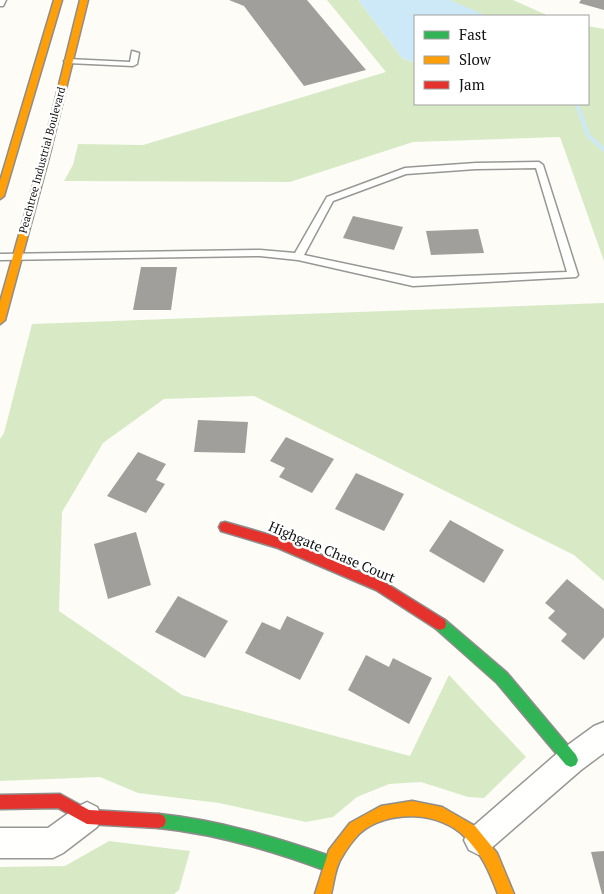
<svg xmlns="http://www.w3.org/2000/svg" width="604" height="894" font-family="'PT Serif',serif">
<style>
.forest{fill:#d8eac5}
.water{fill:#cde8f7}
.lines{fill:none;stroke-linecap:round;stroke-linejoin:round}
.stream{fill:#cde8f7;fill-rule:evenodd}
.building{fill:#a19f9c}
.lane-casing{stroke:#979795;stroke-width:3}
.street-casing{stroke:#979795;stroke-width:3}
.fast-casing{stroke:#8e8d8b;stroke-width:3}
.slow-casing{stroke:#8e8d8b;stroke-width:3}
.jam-casing{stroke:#8e8d8b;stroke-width:3}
.lane{fill:#fffffe;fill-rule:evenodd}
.street{fill:#fffffe;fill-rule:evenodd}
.fast{fill:#30b455;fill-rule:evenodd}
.slow{fill:#ff9f0a;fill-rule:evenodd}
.jam{fill:#e5322d;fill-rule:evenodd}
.labels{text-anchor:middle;stroke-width:5;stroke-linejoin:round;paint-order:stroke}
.far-street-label{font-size:11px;fill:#111;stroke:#fff}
.street-label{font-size:14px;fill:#111;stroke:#fff}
</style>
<rect width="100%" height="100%" fill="#fdfcf7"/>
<!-- forest -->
<path class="forest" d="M327 0H360L359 1 402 58 415 63V104H588V26L604 29V261L560 137 413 142 290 182 64 181 73 165 78 144 143 145 386 72Z
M445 0H513L549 16H487Z
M604 303V581L574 555 254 396 164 399 103 443 62 512 59 611 182 695 410 756 449 675 526 757 484 798 468 797 421 782 389 784 357 797 333 817 306 822 219 803 138 793 100 777 0 781V439L4 433 32 324Z
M109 841 190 851 179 890 174 894H0V867L65 866Z"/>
<!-- water -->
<path class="water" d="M360 0H450L487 16H415V63L402 58 359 1Z"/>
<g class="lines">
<!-- stream -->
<path class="stream" d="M575 104H579L590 135 604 147V152L586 136Z"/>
</g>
<!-- building -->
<path class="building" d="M229 0H307L366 70 304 86 244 6Z
M581 0H604V10L579 3Z
M353 216 403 227 394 250 343 238Z
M478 229 484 253 431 255 426 231Z
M141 267H177L171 310H133Z
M198 420 248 422 245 453 194 452Z
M286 437 334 459 312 493 279 477 285 468 270 461Z
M138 452 166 464 156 480 165 484 146 513 107 496Z
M356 473 404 494 384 531 335 509Z
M450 520 504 550 484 583 429 551Z
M136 532 151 585 108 599 94 544Z
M567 579 604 609V637L584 660 561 641 567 634 548 618 555 611 545 603Z
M178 596 228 621 205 658 155 632Z
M287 616 324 633 300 680 245 653 262 622 280 630Z
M366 655 389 667 393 658 432 678 409 724 348 690Z
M604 851V894H602L591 852Z"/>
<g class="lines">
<!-- lane casing -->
<g class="lane-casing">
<path id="lane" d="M0 0H6L3 6H0Z
M132 51 139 53 137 64 133 66 68 63 64 61 68 59 130 62Z
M539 162 543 165 578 275 576 277 413 286 298 260 260 256 0 260V254L260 250 295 253 327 197 405 168 476 163ZM536 168 567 272 413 278 304 255 333 201 406 174 476 169Z"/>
</g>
<!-- street casing -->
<g class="street-casing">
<path id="street" d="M604 722V753L581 770 489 850 479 855 469 850 464 840 469 830 561 750 594 726Z
M87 802 97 807 102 817 97 827 63 853 53 858H0V828H48L77 807Z"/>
</g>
<!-- fast casing -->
<g class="fast-casing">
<path id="fast" d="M440 618 445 620 507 673 576 755 578 760 576 765 571 767 566 765 497 683 435 628 434 624 435 620Z
M159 814C218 820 274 837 330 856L335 859 338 864 335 869 330 872C274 851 218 834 159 828L154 826 152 821 154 816Z"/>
</g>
<!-- slow casing -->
<g class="slow-casing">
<path id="slow" d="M54 0H62L4 196 0 199V181Z
M80 0H88L49 157 5 320 0 324V302L41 157Z
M412 801 442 807 475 826 497 853 514 894H498C489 871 483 856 466 838 441 811 388 809 360 833 354 839 346 850 342 857 335 867 334 883 331 894H315L329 850 350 823 381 806Z"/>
</g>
<!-- jam casing -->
<g class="jam-casing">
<path id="jam" d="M225 522 284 539 384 582 445 620 446 624 445 628 440 630 435 628 376 590 278 548 221 531 219 527 221 523Z
M60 794 89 810 159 814 164 816 166 821 164 826 159 828 87 824 58 808 0 809V795Z"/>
</g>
<!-- lane -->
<use href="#lane" class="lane"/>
<!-- street -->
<use href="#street" class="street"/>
<!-- fast -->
<use href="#fast" class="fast"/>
<!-- slow -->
<use href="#slow" class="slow"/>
<!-- jam -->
<use href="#jam" class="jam"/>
</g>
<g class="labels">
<!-- far-street labels -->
<g class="far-street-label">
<text transform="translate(42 160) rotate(-75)" y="4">Peachtree Industrial Boulevard</text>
</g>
<!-- street labels -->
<g class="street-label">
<text transform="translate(332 552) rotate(23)" y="5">Highgate Chase Court</text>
</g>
</g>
<!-- legend -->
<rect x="414" y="15" width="175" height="90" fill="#ffffff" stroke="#a0a0a0"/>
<rect x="424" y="31" width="25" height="8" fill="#30b455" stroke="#a0a0a0"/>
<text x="459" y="40" font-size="15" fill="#111111">Fast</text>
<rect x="424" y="56" width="25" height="8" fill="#ff9f0a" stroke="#a0a0a0"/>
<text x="459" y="65" font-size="15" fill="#111111">Slow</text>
<rect x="424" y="81" width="25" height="8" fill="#e5322d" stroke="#a0a0a0"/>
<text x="459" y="90" font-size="15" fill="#111111">Jam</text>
</svg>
